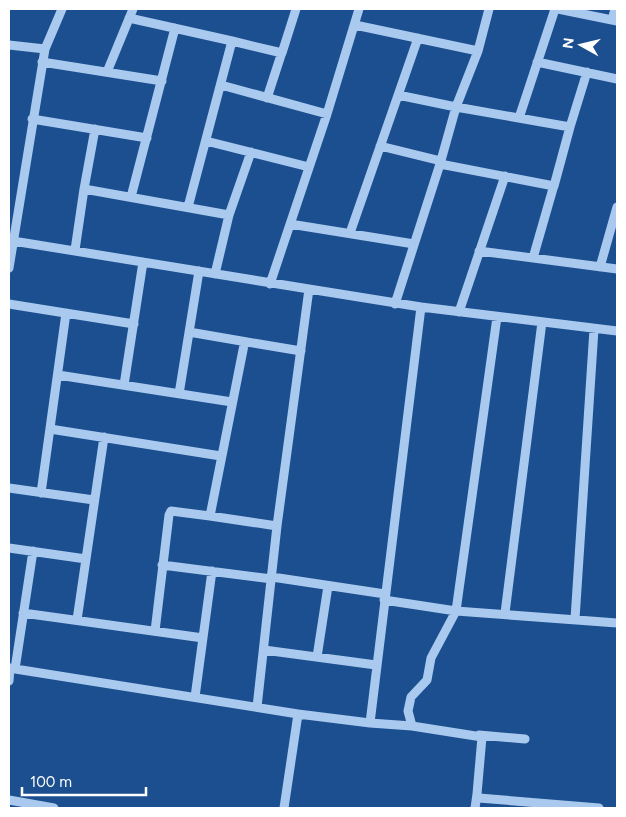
<svg xmlns="http://www.w3.org/2000/svg" width="626" height="817" font-family="Figtree,sans-serif">
<style>
.lines{fill:none;stroke-linecap:round;stroke-linejoin:round}
.minor{stroke:#a9c9ee;stroke-width:9}
</style>
<rect width="100%" height="100%" fill="#1b4f8f"/>
<g class="lines">
<!-- minor -->
<path class="minor" d="M558 9 612 20
M615 9 612 20 617 21
M129 18 232 41
M355 25 478 51
M9 45 45 49
M42 62 162 81
M537 62 617 79
M107 72 133 9
M221 85 327 114
M398 95 456 107 570 127 554 186 440 164
M267 98 282 52
M519 118 555 9
M32 119 147 138
M570 127 587 72
M206 141 309 167
M380 146 441 161
M84 189 95 129
M131 197 175 28
M188 207 232 41 282 53 296 9
M229 215 251 152
M290 224 414 244
M350 233 418 38
M13 241 309 289
M75 250 84 189 229 215 215 274
M479 251 617 269
M533 258 554 185
M600 267 617 207
M9 268 45 49 62 9
M270 284 327 114 359 9
M9 304 134 324
M395 304 440 164 456 107 478 51 489 9
M421 307 617 331
M459 312 505 176
M189 332 247 342
M58 375 232 402
M124 385 143 262
M179 394 199 271
M50 429 221 456
M9 488 94 500
M41 493 66 313
M277 526 210 516 244 345 247 342 301 351
M9 548 86 559
M162 565 272 579
M272 577 385 594
M384 600 456 611 617 623
M23 613 203 638
M505 613 542 322
M575 619 594 329
M77 620 104 437
M155 631 169 515 171 511 210 516
M264 650 376 665
M317 657 328 586
M9 668 298 714 284 808
M15 669 33 551
M9 681 10 668
M195 697 212 571
M257 707 277 526 309 289 421 307 370 723 298 714
M370 723 412 726 482 737 477 794 479 798 599 808
M412 726 408 711 411 697 427 680 431 658 456 611 497 317
M479 735 525 739
M9 800 54 808
M475 808 477 794"/>
</g>
<!-- border -->
<rect width="626" height="817" fill="none" stroke="#ffffff" stroke-width="20"/>
<!-- north arrow -->
<g transform="translate(581 45) rotate(278)" stroke="#1b4f8f" stroke-width="4" paint-order="stroke">
<path d="M0-4L9 19L0 12L-9 19Z" fill="#ffffff"/>
<text y="-8" font-size="14" font-weight="bold" text-anchor="middle" fill="#ffffff">N</text>
</g>
<!-- scale -->
<path d="M22 787v8h124v-8" fill="none" stroke="#ffffff" stroke-width="2.5"/>
<text x="30" y="787" font-size="15" fill="#ffffff" stroke="#1b4f8f" stroke-width="4" paint-order="stroke">100 m</text>
</svg>
